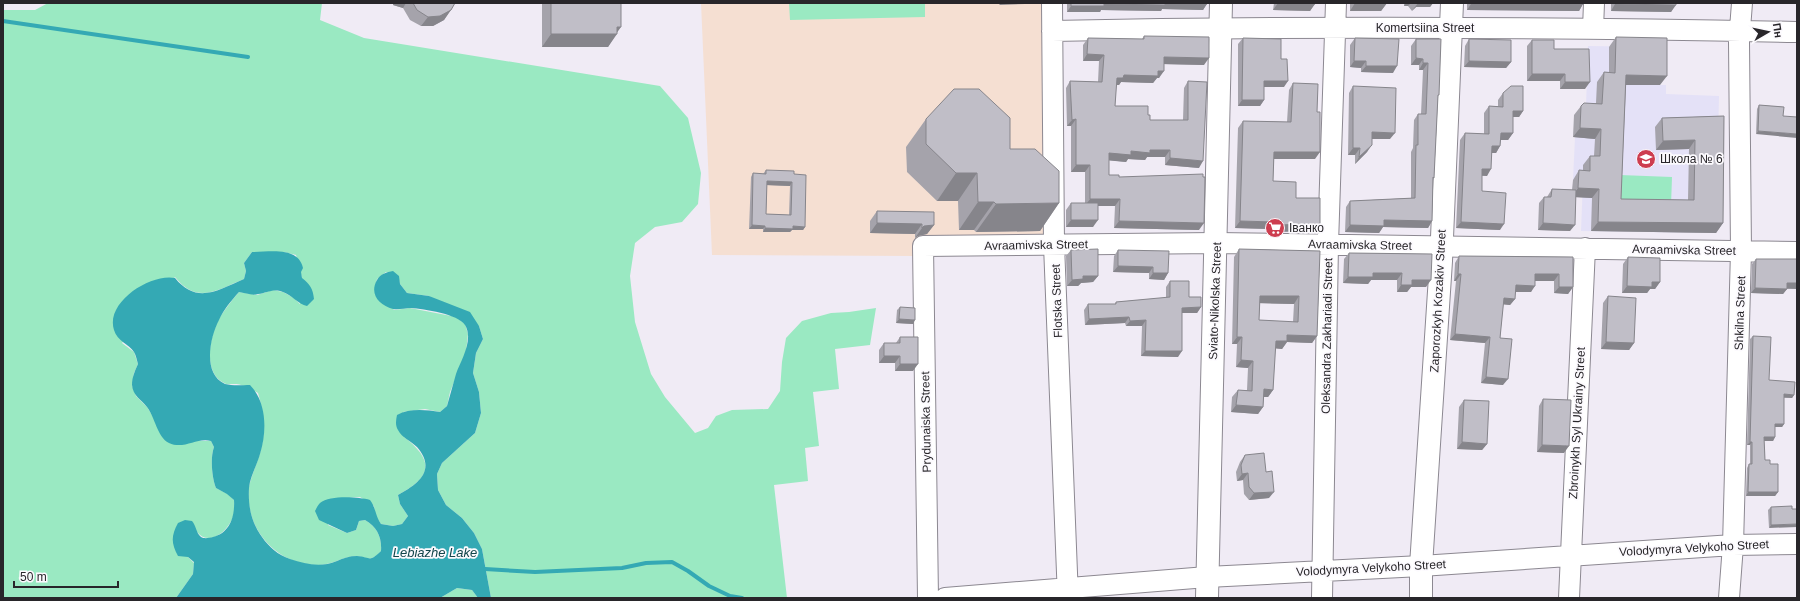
<svg xmlns="http://www.w3.org/2000/svg" width="1800" height="601" font-family="Arial,sans-serif">
<style>
.commercial{fill:#f5dfd2}
.education{fill:#e4e1f7}
.green{fill:#9ae9c2}
.water{fill:#34a9b4}
.lines{fill:none;stroke-linecap:round;stroke-linejoin:round}
.stream{stroke:#34a9b4;stroke-width:4}
.minor-casing{stroke:#8c8891;stroke-width:22}
.major-casing{stroke:#8c8891;stroke-width:24}
.minor{stroke:#fff;stroke-width:20}
.major{stroke:#fff;stroke-width:22}
.wall{fill:#a5a3ab;fill-rule:evenodd}
.shaded-wall{fill:#86858b}
.building{fill:#c0bec7;stroke:#86858b;fill-rule:evenodd}
.labels{text-anchor:middle;stroke-width:3.5;stroke-linejoin:round;paint-order:stroke}
.street-label{font-size:12px;fill:#28262a;stroke:#fcfafe}
.poi-label{font-size:12px;fill:#28262a;stroke:#fcfafe;text-anchor:start}
.water-label{font-size:13px;font-style:italic;fill:#13464b;stroke:#fcfafe}
</style>
<rect width="100%" height="100%" fill="#f0ebf5"/>
<!-- commercial -->
<path class="commercial" d="M701 3H1047L1049 233 1042 239 915 256 712 255Z"/>
<!-- education -->
<path class="education" d="M1588 46 1660 47V85H1666V94L1719 96 1716 233 1581 231 1583 180H1573L1575 137 1585 138Z"/>
<!-- green -->
<path class="green" d="M48 3H322L320 20 364 38 660 86 688 118 701 173 698 204 682 222 655 227 635 243 630 276 635 322 651 374 665 397 695 433 708 428 716 416 732 410 768 409 780 391 782 362 786 338 802 321 831 313 849 312 876 308 870 345 835 349 839 389 813 392 819 446 805 448 808 481 774 485 787 598H491L482 549 474 533 462 518 446 505 438 490 437 474 442 463 475 433 481 413 479 392 473 373 476 353 483 339 479 326 429 296 407 293 400 284 398 276 386 272 377 279 375 288 394 310 410 308 441 314 456 317 465 324 468 334 466 352 450 392 447 406 440 412 425 409 403 412 404 437C435 461 432 477 398 495L400 504 408 516 402 524 393 526 381 524 375 515 374 506 360 497 330 499 328 525 347 533 356 530 359 521 365 520C377 527 382 537 381 551 379 553 377 556 374 557 368 561 363 556 357 556 343 556 333 565 319 565 277 566 244 529 249 487 251 476 257 464 260 453 266 433 264 412 258 393 252 390 247 386 241 385 236 383 230 385 226 384 201 374 210 334 220 317 226 308 232 300 239 292L257 295 273 290 283 292 294 298 300 304 302 278 296 255 284 252H252L244 263 246 271 244 279C217 290 197 305 175 277L122 343 134 352 138 364 134 373 132 385 136 396 147 407 154 418 200 441H211L214 447C210 458 212 478 216 488L228 494 234 500C234 504 235 509 234 513 231 529 210 548 197 532L188 557 194 563 193 574 176 598H3V10H35Z
M789 3H925V17L790 20Z
M1620 175 1672 177 1671 206 1619 203Z
M457 588 472 590 478 598H440Z"/>
<!-- water -->
<path class="water" d="M252 252C270 252 298 246 303 268L301 272 302 278C310 284 313 289 314 299L307 306C298 304 292 295 283 292 273 288 267 293 258 294 253 296 245 293 239 292 231 301 224 309 219 320 210 337 202 374 225 384 232 386 243 385 250 385 267 402 267 432 260 454 257 465 250 477 249 488 248 506 251 522 262 537 269 547 278 555 290 559 306 564 320 568 337 561 343 558 350 556 357 556 371 557 369 563 381 551 382 537 377 527 365 520L359 521 356 530 347 533 319 520 315 511C316 509 318 505 320 503 330 495 358 497 370 500 376 508 375 515 381 524L393 526 402 524 408 516 400 504 398 495C418 484 437 470 417 447 411 441 402 438 398 430 395 425 396 420 397 415 410 408 426 410 440 412L447 406C450 395 453 385 456 374 461 360 474 340 465 325 458 314 424 309 411 308 405 308 398 310 393 309 379 305 369 294 377 280 380 274 387 272 393 271L399 276 400 284 407 293 429 296 470 312 479 326 483 339 476 353 473 373 479 392 481 413 475 433 442 463 437 474 438 490 446 505 462 518 474 533 482 549 491 598H478L472 590 457 588 440 598H176L193 574 194 562 188 557 178 556C171 543 171 536 178 523L185 520 192 521C196 525 196 533 201 537 204 539 209 538 213 537 230 533 235 516 234 500L227 494 216 488C212 478 210 458 214 447L211 441C197 437 184 450 169 443 157 437 155 417 147 407 141 399 133 396 132 385 132 377 135 371 138 364 137 361 136 355 134 352 129 344 117 341 114 330 105 302 151 273 175 278 197 305 218 290 244 279L246 271 244 263Z"/>
<g class="lines">
<!-- stream -->
<path class="stream" d="M3 21 248 57
M485 569 535 572 622 568 646 563 672 562 688 571 709 586 730 596 742 598"/>
<!-- minor casing -->
<g class="minor-casing">
<path id="minor" d="M1052 3 1054 245 1068 598
M1593 29 1594 3
M1052 31C1300 26 1549 27 1797 32
M928 598 923 246 1216 243 1797 252
M945 598 1207 577 1421 566 1733 545 1797 544
M1322 598 1328 244 1336 3
M1569 598 1585 248
M1729 598 1733 545 1741 251 1739 42 1742 3"/>
</g>
<!-- major casing -->
<g class="major-casing">
<path id="major" d="M1207 598 1221 3
M1421 598V566L1441 261 1452 3"/>
</g>
<!-- minor -->
<use href="#minor" class="minor"/>
<!-- major -->
<use href="#major" class="major"/>
</g>
<!-- wall -->
<path class="wall" d="M393 3H455L444 20 433 26H421L410 20 403 8 393 5Z
M542 3H621L617 32 608 47H542Z
M1067 3H1207L1203 10 1162 9 1161 11 1101 10 1100 12H1067Z
M1274 3H1315L1310 11 1273 10Z
M1350 3H1387L1381 11H1350Z
M1404 3H1433L1430 7H1416L1412 11 1408 6H1404Z
M1467 3H1583V4L1579 11 1467 10Z
M1611 3H1676L1671 12 1611 11Z
M1144 36 1204 65 1164 64 1159 78H1157L1153 83 1121 82 1119 85H1116L1115 106 1148 115 1150 120H1183L1184 88 1188 81 1199 168 1165 165V157H1147L1145 160 1128 159 1126 162 1109 160V175L1119 177 1199 230 1114 228 1115 206H1098L1093 227H1066V210L1071 203H1085V172H1071V126H1067L1066 88 1070 81 1098 82 1099 61H1083V45L1088 38 1142 39Z
M1616 37 1660 85H1626L1621 199 1688 200 1689 149 1656 150 1655 127 1662 118 1724 116 1723 223 1716 233 1591 231 1592 198 1576 197 1570 231 1538 230 1539 203 1544 197H1547L1552 189 1572 190 1573 180 1579 170H1583V165L1590 156H1594L1595 139 1573 137 1574 115 1581 106 1596 103 1597 82 1604 72H1609V47Z
M1243 38 1281 59 1284 87H1264V100L1260 106H1238V44Z
M1355 38 1393 73 1361 72V68L1350 67V45Z
M1416 39H1441L1434 178 1433 180 1432 221 1428 228 1383 227 1379 233 1345 232 1346 207 1350 201 1411 198V152L1413 148 1414 120 1418 114H1421L1423 70H1419V65H1411V46Z
M1469 39 1511 62 1506 68 1464 67 1465 46Z
M1532 40 1554 49 1585 89H1560V81H1527V46Z
M1293 83 1315 159H1274L1273 181 1296 198 1320 224 1315 231 1269 232V229L1235 228 1238 128 1243 121 1287 122 1289 90Z
M1353 86 1390 139H1372L1367 152 1355 164V155H1348L1349 93Z
M1503 93 1523 111 1519 117H1513V133L1508 140H1501L1500 146 1496 153H1492L1487 176H1482V191L1500 230 1456 228 1460 140 1465 133 1484 134V113L1489 106H1498V100Z
M1759 105 1784 107 1756 134 1757 109Z
M926 119 1010 149 1059 203 1040 231 976 232 974 230H959L958 201H937L907 172 906 147Z
M766 170 794 174 805 227 803 230H792L790 232H763V229H749L751 177 753 173 763 174ZM767 185 790 186 789 215 766 214Z
M877 211 934 225 927 234 918 236 915 238V234L870 233V221Z
M1239 249 1320 251 1317 336 1312 343 1287 342 1282 349 1275 348 1273 390 1268 397H1264L1263 407 1258 414 1231 412 1232 397 1238 390H1247L1248 368 1236 367 1237 344H1232L1234 257ZM1260 303 1294 304 1293 322 1259 320Z
M1071 250 1098 276 1093 282 1081 283 1078 286H1067L1066 256Z
M1118 250 1168 273 1164 280 1149 279V273L1113 272 1114 256Z
M1349 253 1432 254 1426 287H1411L1407 292H1397V280H1371L1368 284 1343 283 1344 259Z
M1459 256 1573 257V287L1568 294 1554 293V281H1535L1531 292H1515V299L1510 305 1503 304 1500 338 1503 385 1481 383 1485 343 1450 340 1456 281H1454L1455 263Z
M1628 257 1660 282 1655 289H1650L1647 293H1622L1623 264Z
M1756 259H1797V289H1787L1783 294 1751 293 1752 264Z
M1170 281 1189 297 1201 307 1197 313H1182L1178 357 1141 356 1142 326H1126L1125 323 1085 325 1084 310 1088 304H1115L1116 302 1166 298V287Z
M1608 296 1634 343 1629 350 1601 349 1603 303Z
M900 307 913 324 896 323 897 310Z
M1753 336 1769 380 1794 395 1792 398H1784V424L1782 427H1775V437L1773 441H1764L1765 460 1770 464 1778 492 1775 496H1746L1747 468 1749 464H1750V445H1747L1750 339Z
M900 337 913 371H895V363H879V350L884 343H896Z
M1543 399 1564 453 1537 452 1539 406Z
M1464 400 1487 444 1482 450 1457 449 1459 407Z
M1245 455 1266 472 1269 498 1249 500 1244 494 1243 480 1237 481 1236 472 1240 462Z
M1771 507 1792 509 1769 528 1768 510Z"/>
<!-- shaded-wall -->
<path class="shaded-wall" d="M394 3H406L403 8 393 5Z
M1001 3H1026L1025 4 999 5Z
M1165 3 1207 4 1203 10 1162 9 1161 11 1101 10 1100 12H1067L1071 6 1104 4Z
M1278 3 1315 4 1310 11 1273 10Z
M1355 3H1387L1381 11H1350Z
M1406 3H1411L1408 6H1404Z
M1418 3H1433L1430 7H1416L1412 11Z
M1471 4H1583L1579 11 1467 10Z
M1615 4 1676 5 1671 12 1611 11Z
M451 10 444 20 433 26H421L428 17Z
M617 27H621L616 34H617L608 47H542L551 34Z
M1087 54 1104 55 1099 61H1083Z
M1164 57 1209 58 1204 65 1160 64Z
M1416 58 1423 59 1419 65H1411Z
M1354 61H1366L1361 68 1350 67Z
M1469 61 1511 62 1506 68 1464 67Z
M1423 63H1428L1423 70H1419Z
M1366 66H1397L1393 73 1361 72Z
M1158 71H1164L1159 78H1157L1153 83 1121 82 1119 85H1112L1117 78 1124 75Z
M1532 74H1565L1560 81H1527Z
M1626 75 1667 76 1660 85H1619Z
M1264 81H1288L1284 87H1260Z
M1565 82H1590L1585 89H1560Z
M1242 100H1264L1260 106H1238Z
M1513 111H1523L1519 117H1508Z
M1076 119 1071 126H1067L1072 120Z
M1580 128 1601 129 1595 139 1573 137Z
M1758 131 1797 134V138L1756 134Z
M1372 132 1395 133 1390 139H1367Z
M1501 133H1513L1508 140H1496Z
M1695 140 1689 149 1656 150 1663 141Z
M1372 145 1367 152 1355 164 1359 157Z
M1492 146H1500L1496 153H1487Z
M1353 148H1360L1355 155H1348Z
M1150 150H1170L1165 157H1147L1145 160 1128 159 1126 162 1104 160 1109 153Z
M1274 152H1320L1315 159H1269Z
M1170 158 1203 161 1199 168 1165 165Z
M1076 165H1090L1085 172H1071Z
M1482 169H1491L1487 176 1477 175Z
M956 173H977L958 201H937Z
M767 181 792 182 790 186 765 185Z
M1578 188 1599 189 1592 198 1572 197Z
M1090 199H1120L1115 206H1085Z
M978 202H994L974 230H959Z
M1059 203 1040 231 976 232 996 204Z
M1071 220H1098L1093 227H1066Z
M1384 220 1432 221 1428 228 1383 227 1379 233 1345 232 1350 225Z
M1119 221 1204 223 1199 230 1114 228Z
M1240 221 1274 222 1269 229 1235 228Z
M1461 222 1504 224 1500 230 1456 228Z
M1598 222 1723 223 1716 233 1591 231Z
M877 223 922 224 915 234 870 233Z
M1543 223 1575 225 1570 231 1538 230Z
M1320 224 1315 231 1269 232 1274 225Z
M752 225 765 226 763 229H749Z
M934 225 927 234 918 236 915 238 922 228 924 226Z
M793 226 805 227 803 230H792L790 232H763L765 228Z
M1118 266 1153 267 1149 273 1113 272Z
M1153 273H1168L1164 280 1149 279Z
M1373 273H1402L1397 280H1371L1368 284 1343 283 1348 277Z
M1458 274H1461L1456 281H1454Z
M1535 274H1559L1554 281H1531Z
M1083 276H1098L1093 282 1081 283 1078 286H1067L1072 280Z
M1412 280H1431L1426 287H1411L1407 292H1397L1401 285Z
M1652 282H1660L1655 289H1650L1647 293H1622L1627 286Z
M1787 283H1797V289L1783 288Z
M1516 285 1535 286 1531 292H1511Z
M1559 287H1573L1568 294 1554 293Z
M1755 288 1787 289 1783 294 1751 293Z
M1260 296H1299L1294 304 1254 303Z
M1504 298 1515 299 1510 305 1499 304Z
M1201 307 1197 313H1178L1182 308Z
M1129 317 1125 323 1085 325 1089 319Z
M899 319 915 320 913 324 896 323Z
M1146 320 1142 326H1126L1130 321Z
M1455 334 1490 337 1485 343 1450 340Z
M1287 335 1317 336 1312 343 1287 342 1282 349 1271 348 1276 341Z
M1237 337H1242L1237 344H1232Z
M1606 342 1634 343 1629 350 1601 349Z
M1145 351H1182L1178 357 1141 356Z
M884 356H900L895 363H879Z
M1241 360 1253 361 1248 368 1236 367Z
M900 364H918L913 371H895Z
M1486 377 1508 379 1503 385 1481 383Z
M1264 389 1273 390 1268 397H1259Z
M1784 394 1794 395 1792 398 1782 397Z
M1236 405 1263 407 1258 414 1231 412Z
M1775 424H1784L1782 427H1773Z
M1764 437H1775L1773 441H1762Z
M1462 442 1487 444 1482 450 1457 449Z
M1750 442H1752L1750 445H1747Z
M1542 445 1569 446 1564 453 1537 452Z
M1248 473 1243 480 1237 481 1242 474Z
M1274 492 1269 498 1249 500 1254 493Z
M1748 492H1778L1775 496H1746Z
M1797 524V527L1769 528 1771 525Z"/>
<!-- building -->
<path class="building" d="M413 3H455L451 10 440 16 428 17 417 10Z
M551 3H621V27H617V34H551Z
M1071 3H1207V4L1165 3V5L1104 4V6H1071Z
M1278 3H1315V4Z
M1471 3H1583V4H1471Z
M1615 3H1676V5L1615 4Z
M1144 36 1209 37V58L1164 57V71H1158V76L1124 75 1123 78H1117L1115 106H1148V115H1150V120H1188V81L1207 82 1203 161 1170 158V150H1150V153L1131 151V155L1109 153V175H1119V177L1203 174V177H1205L1204 223 1119 221 1120 199H1090V165H1076V119L1072 120 1070 81 1102 82 1104 55 1087 54 1088 38 1144 39Z
M1616 37 1667 38V76L1626 75 1621 199 1694 200 1695 140 1663 141 1662 118 1724 116 1723 223 1598 222 1599 189 1578 188 1579 170 1590 171V156H1600L1601 129 1580 128 1581 106 1584 103 1602 104 1604 72 1615 73Z
M1243 38 1281 39V59H1287L1288 81H1264V100H1242Z
M1355 38 1399 39 1397 66H1366V61H1354Z
M1416 39H1441L1439 95H1438L1434 178 1433 177 1432 221 1384 220V226L1350 225V201L1415 198 1416 145H1418V114H1426L1428 63H1423V59L1416 58Z
M1469 39 1511 40V62L1469 61Z
M1532 40H1554V49H1589L1590 82H1565V74H1532Z
M1293 83 1318 84 1317 112H1320V152H1274L1273 181 1296 182V198H1320V224L1274 225V222L1240 221 1243 121 1291 122Z
M1353 86 1396 88 1395 133 1372 132V145L1359 157 1360 148H1353Z
M1511 86H1523V111H1513V133H1501L1500 146H1492L1491 169H1482V191L1506 193 1504 224 1461 222 1465 133 1489 134V106L1503 107V93Z
M954 89H979L1010 118V149H1035L1059 171V203L996 204 994 202H978L977 173H956L926 144V119Z
M1759 105 1784 107 1783 116 1797 117V134L1758 131Z
M766 170 794 171V174L806 175 805 227 793 226V229L765 228V226L752 225 753 173 766 174ZM767 181 792 182 791 215 766 214Z
M1552 189 1576 190 1575 225 1543 223 1544 197H1551Z
M1071 203H1098V220H1071Z
M877 211 934 212V225L924 226 922 228V224L877 223Z
M1098 249V276H1083V279L1072 280 1071 250Z
M1239 249 1320 251 1317 336 1287 335V341H1276L1273 390 1264 389 1263 407 1236 405 1238 390 1252 391 1253 361 1241 360 1242 337H1237ZM1260 296H1299L1298 322 1259 320Z
M1118 250 1169 251 1168 273H1153V267L1118 266Z
M1349 253 1432 254 1431 280H1412V285H1401L1402 273H1373V277H1348Z
M1459 256 1573 257V287H1559V274H1535V286L1516 285 1515 299 1504 298 1500 338 1512 339 1508 379 1486 377 1490 337 1455 334 1461 274H1458Z
M1628 257 1660 258V282H1652V287L1627 286Z
M1756 259H1797V283H1787V289L1755 288Z
M1170 281H1189V297H1201V307L1182 308V351H1145L1146 320 1130 321 1129 317 1089 319 1088 304H1116V302L1170 297Z
M1608 296 1636 298 1634 343 1606 342Z
M900 307 915 308V320L899 319Z
M1753 336 1771 337 1769 380 1795 382 1794 395 1784 394V424H1775V437H1764L1765 460H1770V464H1778V492H1748L1749 464H1752V442H1750Z
M900 337H918V364H900V356H884V343H900Z
M1543 399 1571 400 1569 446 1542 445Z
M1464 400 1489 401 1487 444 1462 442Z
M1264 453 1266 472 1272 471 1274 492 1254 493 1249 487 1248 473 1242 474 1241 465 1245 455Z
M1792 506V509H1797V524L1771 525V507Z"/>
<!-- icons -->
<defs>
<g id="school-disc" transform="scale(1)"><circle r="9.5" fill="#cd3d4f" stroke="#fcfafe"/><path d="M0-5L7-2L0 1L-7-2ZM-4 1L0 2.5L4 1V4Q0 6-4 4Z" fill="#fff"/></g>
<g id="supermarket-disc" transform="scale(1)"><circle r="9.5" fill="#cd3d4f" stroke="#fcfafe"/><path d="M-6-5.5h2.5l.6 2H6L4.5 2H-2.5L-4.4-4H-6ZM-1.5 3.2a1.3 1.3 0 1 0 .1 0ZM3 3.2a1.3 1.3 0 1 0 .1 0Z" fill="#fff"/></g>
</defs>
<g fill-rule="evenodd">
<use href="#school-disc" x="1646" y="159"/>
<use href="#supermarket-disc" x="1275" y="228"/>
</g>
<g class="labels">
<!-- street labels -->
<g class="street-label">
<text x="1425" y="32">Komertsiina Street</text>
<text transform="translate(1036 245) rotate(-1)" y="4">Avraamivska Street</text>
<text transform="translate(1360 245) rotate(1)" y="4">Avraamivska Street</text>
<text transform="translate(1684 250) rotate(1)" y="4">Avraamivska Street</text>
<text transform="translate(1057 301) rotate(-92)" y="4">Flotska Street</text>
<text transform="translate(1215 301) rotate(-88)" y="4">Sviato-Nikolska Street</text>
<text transform="translate(1438 301) rotate(-87)" y="4">Zaporozkyh Kozakiv Street</text>
<text transform="translate(1740 313) rotate(-88)" y="4">Shkilna Street</text>
<text transform="translate(1327 336) rotate(-89)" y="4">Oleksandra Zakhariadi Street</text>
<text transform="translate(926 422) rotate(-91)" y="4">Prydunaiska Street</text>
<text transform="translate(1577 423) rotate(-87)" y="4">Zbroinykh Syl Ukrainy Street</text>
<text transform="translate(1694 548) rotate(-3)" y="4">Volodymyra Velykoho Street</text>
<text transform="translate(1371 568) rotate(-3)" y="4">Volodymyra Velykoho Street</text>
</g>
<!-- poi labels -->
<g class="poi-label">
<text x="1660" y="163">Школа № 6</text>
<text x="1289" y="232">Іванко</text>
</g>
<!-- water labels -->
<g class="water-label">
<text x="435" y="557">Lebiazhe Lake</text>
</g>
</g>
<!-- border -->
<rect width="1800" height="601" fill="none" stroke="#28262a" stroke-width="8"/>
<!-- north arrow -->
<g transform="translate(1768 32) rotate(81)" stroke="#fcfafe" stroke-width="3" paint-order="stroke">
<path d="M0-3L7 15L0 10L-7 15Z" fill="#28262a"/>
<text y="-6" font-size="11" font-weight="bold" text-anchor="middle" fill="#28262a">Пн</text>
</g>
<!-- scale -->
<path d="M14 581v6h104v-6" fill="none" stroke="#28262a" stroke-width="2"/>
<text x="20" y="581" font-size="12" fill="#28262a" stroke="#fcfafe" stroke-width="3" paint-order="stroke">50 m</text>
</svg>
